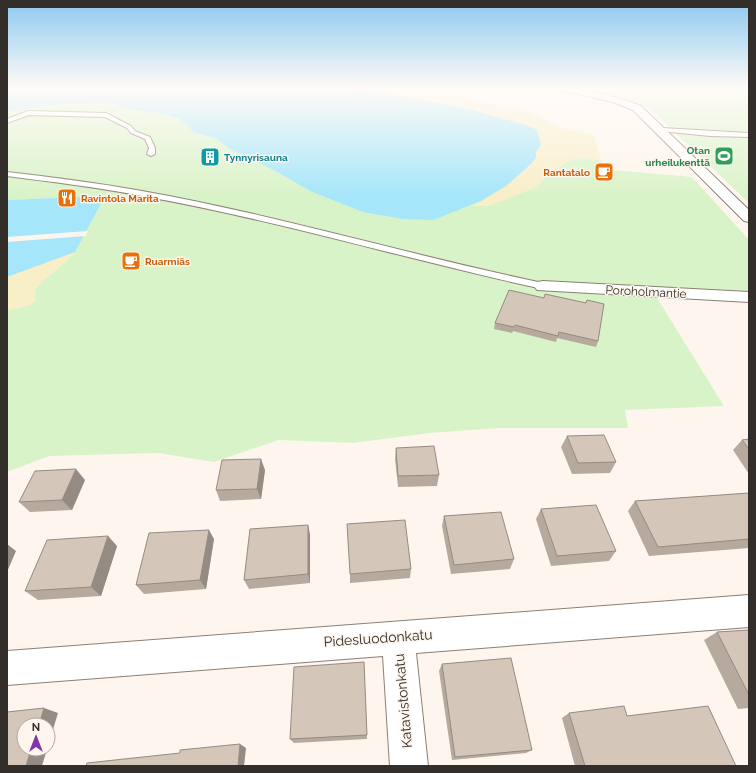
<svg xmlns="http://www.w3.org/2000/svg" width="756" height="773" font-family="Raleway,sans-serif">
<style>
.green{fill:#d9f3c8}
.sand{fill:#f8eec8}
.water{fill:#a6e6fa}
.pier{fill:#fef6ee}
.lines{fill:none;stroke-linecap:round;stroke-linejoin:round}
.lane-casing{stroke:#8b7f73;stroke-width:2}
.street-casing{stroke:#8b7f73;stroke-width:2}
.lane{fill:#fff;fill-rule:evenodd}
.street{fill:#fff;fill-rule:evenodd}
.wall{fill:#b6aa9f}
.shaded-wall{fill:#948b82}
.building{fill:#d4c6b9;stroke:#948b82}
.labels{text-anchor:middle;stroke-width:3;stroke-linejoin:round;paint-order:stroke}
.far-leisure-label{font-size:10px;font-weight:bold;fill:#27864d;stroke:#fef6ee;text-anchor:end}
.far-culture-label{font-size:10px;font-weight:bold;fill:#0d838f;stroke:#fef6ee;text-anchor:start}
.far-food-label{font-size:10px;font-weight:bold;fill:#c56008;stroke:#fef6ee;text-anchor:start}
.street-label{font-size:12px;fill:#332e29;stroke:#fef6ee}
.near-street-label{font-size:14px;fill:#332e29;stroke:#fef6ee}
</style>
<rect width="100%" height="100%" fill="#fef6ee"/>
<!-- green -->
<path class="green" d="M577 88H749V203L650 109 629 100Z
M101 103 146 110 180 119 193 132 217 139 230 149 277 172 310 191 578 158 601 160 604 169 692 177 749 240V297L654 293 724 406 625 410 628 428H499L430 433 353 443 279 440 214 462 158 453 49 456 7 472V277L40 264 104 198 80 197 7 200V111L54 105Z"/>
<!-- sand -->
<path class="sand" d="M338 88H422L459 94 477 102 525 109 561 128 594 135 601 160 578 158 567 162 545 178 537 187 489 206H469L482 201 536 152 541 145 526 125 513 122 461 107 384 93 352 91Z
M75 252C62 268 47 275 35 290L36 300 31 305 7 311V277Z"/>
<!-- water -->
<path class="water" d="M7 88H338L352 91 384 93 461 107 526 125 537 130 541 145 536 152V157L532 163 506 186 481 201 433 220 403 219 363 212 310 191 277 172 230 149 217 139 193 132 180 119 163 114 125 108 115 104 101 103 54 105 7 111Z
M80 197 104 198 75 252 7 277V200Z"/>
<!-- pier -->
<path class="pier" d="M88 231 86 236 7 242V237Z"/>
<g class="lines">
<!-- lane casing -->
<g class="lane-casing">
<path id="lane" d="M28 111 106 113 131 126 135 131 150 137 155 148V154L151 156 147 154 149 148 145 139 131 133 127 128 105 117 29 115 7 123V119Z
M662 128 749 133V137L710 136 660 131V129Z
M7 172C52 177 97 183 142 191 277 215 409 255 543 283L548 286 543 289C409 260 277 220 142 196 97 187 52 182 7 176Z"/>
</g>
<!-- street casing -->
<g class="street-casing">
<path id="street" d="M559 88C587 88 614 96 641 106L749 210V222L744 221 633 110 613 102 561 90Z
M543 281 749 292V302L537 290 534 286 537 282Z
M749 595V627L416 653 428 766H390L383 656 7 685V651Z"/>
</g>
<!-- lane -->
<use href="#lane" class="lane"/>
<!-- street -->
<use href="#street" class="street"/>
</g>
<!-- wall -->
<path class="wall" d="M544 298 585 303 587 300 598 341 596 347 557 338 556 342 513 331 512 333 494 329 495 323Z
M567 436 616 462 610 473 572 474 561 447Z
M749 439V474L733 450 742 440Z
M396 448 439 475 437 486 398 487 395 459Z
M265 470 261 499 220 501 216 490Z
M85 480 72 510 30 512 19 502Z
M749 493V548L649 556 628 511 635 501Z
M541 509 616 551 609 561 551 566 536 519Z
M444 516 514 559 510 569 451 574 442 526Z
M308 525 310 535V583L249 589 244 580Z
M214 539 206 589 144 594 136 585Z
M117 546 101 596 38 600 25 591Z
M411 569 410 578 350 583V574Z
M749 630V708L738 709 704 640 717 632Z
M364 662 367 739 294 743 290 739Z
M442 664 532 750 526 753 452 760 439 671Z
M569 713 627 716 736 766H575L562 718Z"/>
<!-- shaded-wall -->
<path class="shaded-wall" d="M261 459 265 470 261 499 257 489Z
M76 469 85 480 72 510 62 500Z
M308 525 310 535V583L308 574Z
M209 530 214 539 206 589 200 580Z
M108 536 117 546 101 596 91 587Z
M7 544 16 551 7 572Z
M44 708 58 713 48 746V725H39Z
M240 744 246 748 244 766H238Z
M31 749H47L42 766H26Z"/>
<!-- building -->
<path class="building" d="M509 290 544 298 545 294 586 303 587 300 604 304 598 341 559 332 558 336 515 325 514 327 495 323Z
M604 435 616 462 578 463 567 436Z
M749 439V449L742 440Z
M434 446 439 475 398 476 396 448Z
M261 459 257 489 216 490 222 460Z
M76 469 62 500 19 502 35 471Z
M749 493V539L658 547 635 501Z
M596 505 616 551 557 556 541 509Z
M501 512 514 559 454 565 444 516Z
M405 520 411 569 350 574 347 524Z
M308 525V574L244 580 250 529Z
M209 530 200 580 136 585 149 533Z
M108 536 91 587 25 591 47 540Z
M749 630V695L717 632Z
M511 658 532 750 455 757 442 664Z
M364 662 367 735 290 739 294 667Z
M624 706 627 716 708 706 736 766H585L569 713Z
M44 708 39 725H24V749H31L26 766H7V712Z
M240 744 238 766H86L87 763 180 753V750Z"/>
<!-- sky -->
<linearGradient id="sky" x2="0" y2="1"><stop stop-color="#8dc8ef"/><stop offset="0.45" stop-color="#fffbf7"/><stop offset="1" stop-color="#fffbf7" stop-opacity="0"/></linearGradient>
<rect width="756" height="196" fill="url(#sky)"/>
<!-- icons -->
<defs>
<g id="stadium-square" transform="scale(1)"><rect x="-9" y="-9" width="18" height="18" rx="4" fill="#2e9e5b" stroke="#fef6ee"/><path d="M0-5a6.5 5 0 1 0 0 10a6.5 5 0 1 0 0-10ZM-3.5-1.8h7v3.6h-7Z" fill="#fff"/></g>
<g id="building-square" transform="scale(1)"><rect x="-9" y="-9" width="18" height="18" rx="4" fill="#0f9aa8" stroke="#fef6ee"/><path d="M-4-6H4V6H1V3H-1V6H-4ZM-2.5-4.3h1.7v1.8h-1.7ZM.8-4.3h1.7v1.8H.8ZM-2.5-1h1.7V.8h-1.7ZM.8-1h1.7V.8H.8Z" fill="#fff"/></g>
<g id="cafe-square" transform="scale(1)"><rect x="-9" y="-9" width="18" height="18" rx="4" fill="#e8710a" stroke="#fef6ee"/><path d="M-5.5-4.5H6V0H3Q3 3.5 0 3.5H-2.5Q-5.5 3.5-5.5 0ZM3-3.2v2h1.7v-2ZM-6 4.5H4V6H-6Z" fill="#fff"/></g>
<g id="restaurant-square" transform="scale(1)"><rect x="-9" y="-9" width="18" height="18" rx="4" fill="#e8710a" stroke="#fef6ee"/><path d="M-5-6h1v4h1v-4h1v4h1v-4h1v5L-1.5 .5V6h-2V.5L-5-1ZM5-6V6H3V1.5H1.5Q1.5-4 5-6Z" fill="#fff"/></g>
</defs>
<g fill-rule="evenodd">
<use href="#stadium-square" x="724" y="156"/>
<use href="#building-square" x="210" y="157"/>
<use href="#cafe-square" x="604" y="172"/>
<use href="#restaurant-square" x="67" y="198"/>
<use href="#cafe-square" x="131" y="261"/>
</g>
<g class="labels">
<!-- far-leisure labels -->
<g class="far-leisure-label">
<text x="710" y="154">Otan<tspan x="710" dy="12">urheilukenttä</tspan></text>
</g>
<!-- far-culture labels -->
<g class="far-culture-label">
<text x="224" y="161">Tynnyrisauna</text>
</g>
<!-- far-food labels -->
<g class="far-food-label">
<text x="590" y="176" text-anchor="end">Rantatalo</text>
<text x="81" y="202">Ravintola Marita</text>
<text x="145" y="265">Ruarmiäs</text>
</g>
<!-- street labels -->
<g class="street-label">
<text transform="translate(646 292) rotate(3)" y="4">Poroholmantie</text>
</g>
<!-- near-street labels -->
<g class="near-street-label">
<text transform="translate(378 638) rotate(-4)" y="5">Pidesluodonkatu</text>
<text transform="translate(403 701) rotate(-95)" y="5">Katavistonkatu</text>
</g>
</g>
<!-- border -->
<rect width="756" height="773" fill="none" stroke="#332e29" stroke-width="16"/>
<!-- north arrow -->
<g transform="translate(36 737)"><circle r="19" fill="#fef6ee" stroke="#ada69f"/>
<path d="M0-3L7 15L0 10L-7 15Z" fill="#7e37aa"/>
<text y="-6" font-size="11" font-weight="bold" text-anchor="middle" fill="#332e29">N</text>
</g>
</svg>
